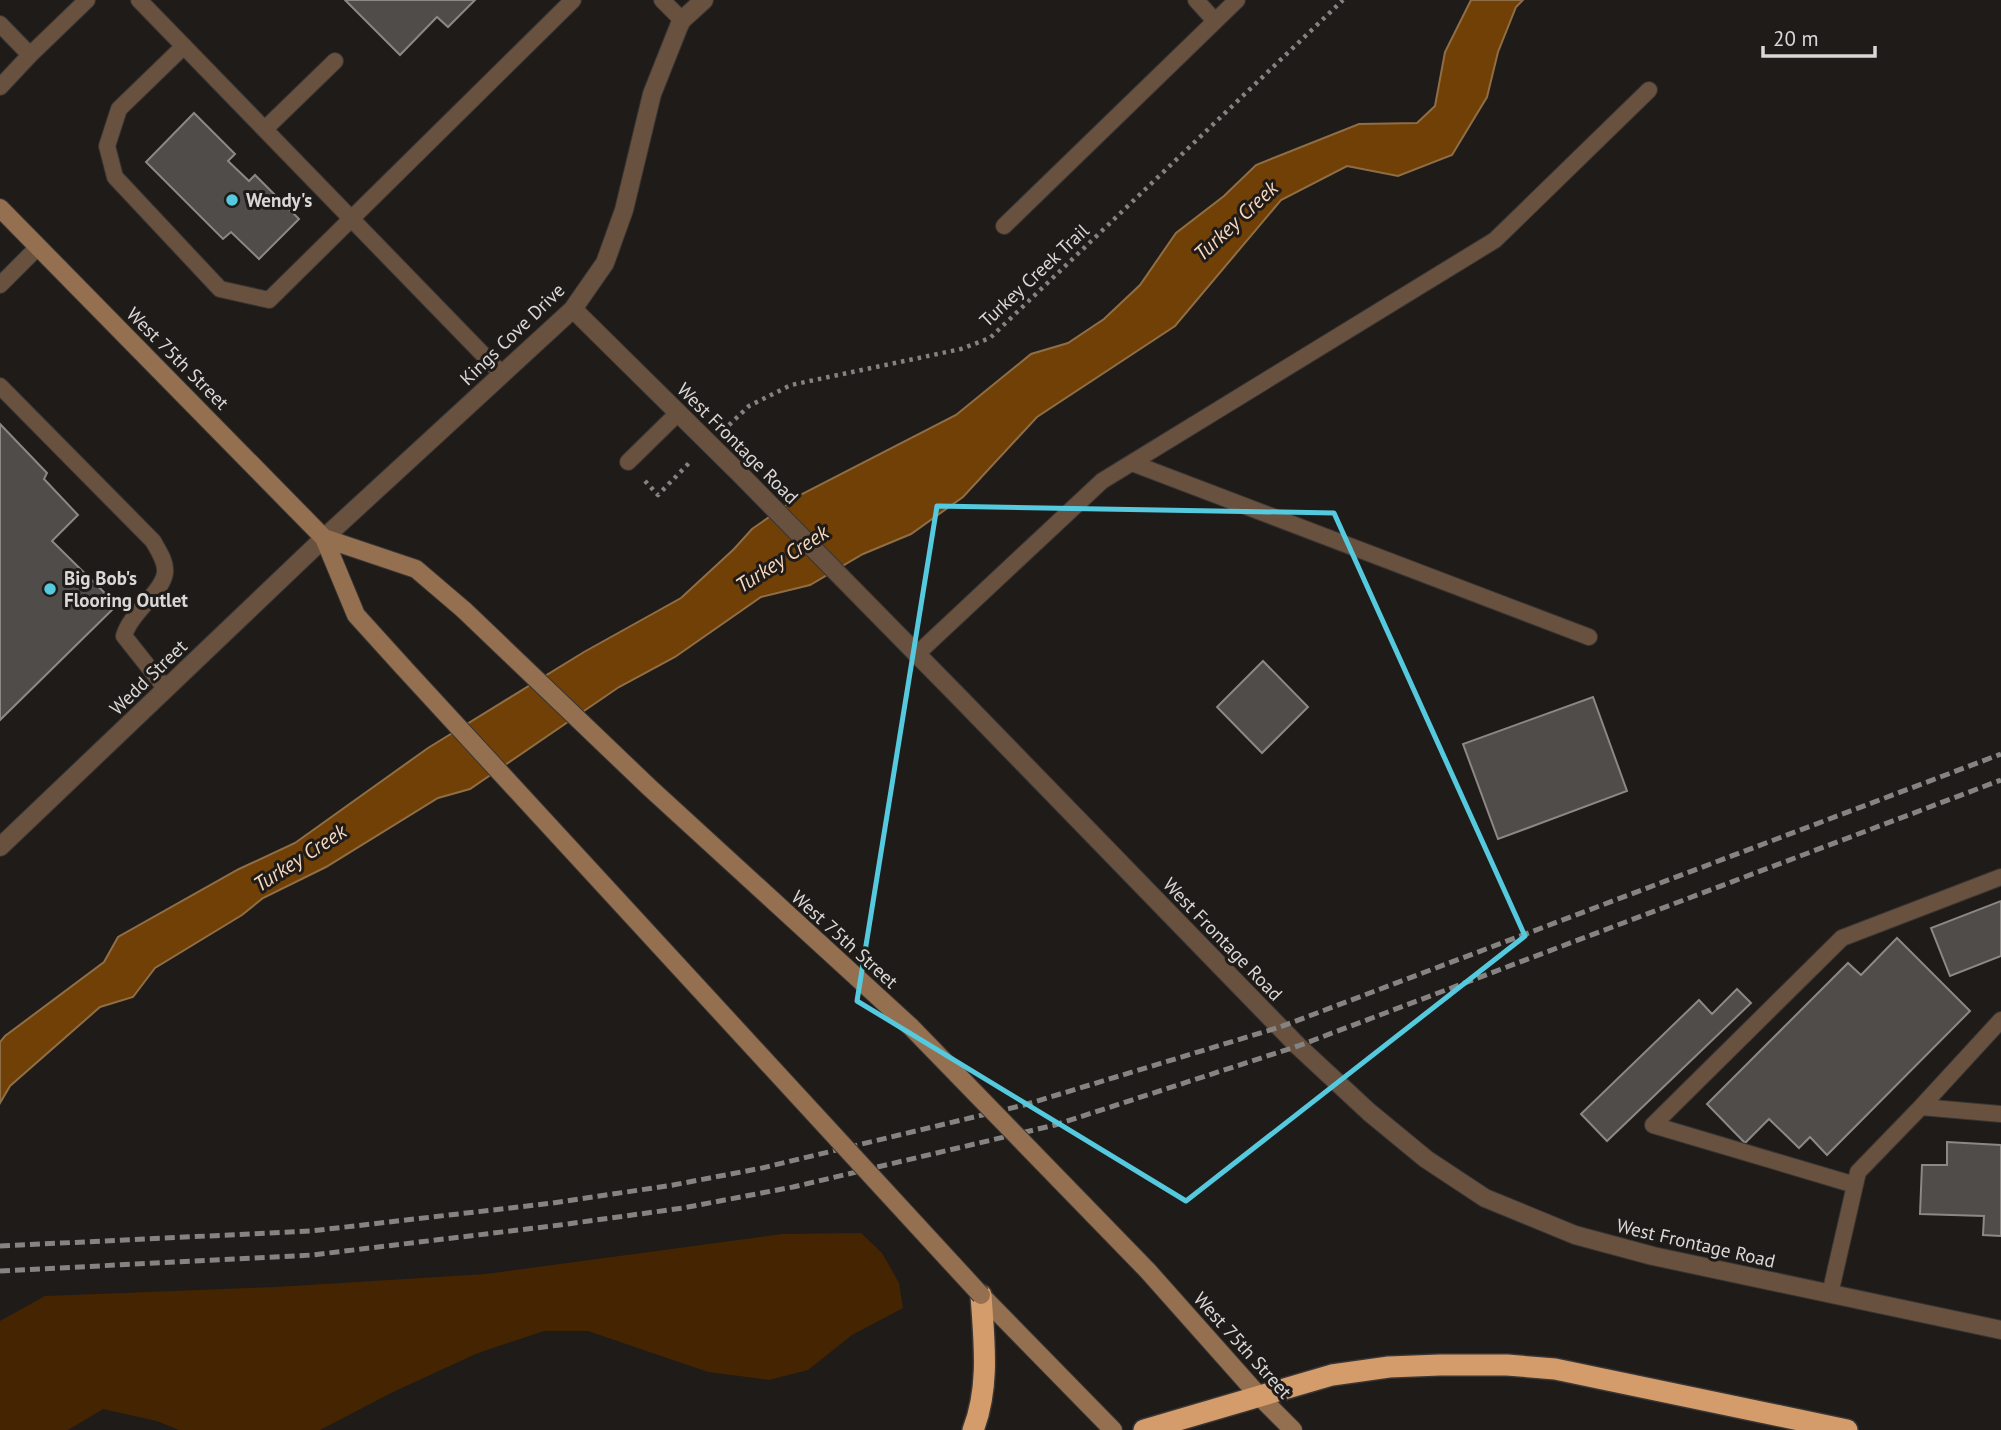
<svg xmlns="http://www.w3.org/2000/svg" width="2001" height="1430" font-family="'PT Sans',sans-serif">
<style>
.green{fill:#452401}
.water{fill:#714006;stroke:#906e45;stroke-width:2}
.building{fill:#4f4c49;stroke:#8b8885;stroke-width:2}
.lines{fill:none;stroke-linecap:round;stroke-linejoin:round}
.lane-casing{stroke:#383534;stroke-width:18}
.street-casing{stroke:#383534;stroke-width:20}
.secondary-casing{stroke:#383534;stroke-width:20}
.highway-casing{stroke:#383534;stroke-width:24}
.path{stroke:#858381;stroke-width:4.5;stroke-dasharray:3.5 5;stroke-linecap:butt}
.lane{stroke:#68513e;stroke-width:16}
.street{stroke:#68513e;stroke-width:18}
.secondary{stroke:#947050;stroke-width:18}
.highway{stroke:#d49c6a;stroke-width:21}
.rail{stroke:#868482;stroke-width:5;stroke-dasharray:10 5;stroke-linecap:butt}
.secondary-bridge-casing{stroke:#383534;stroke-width:20;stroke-linecap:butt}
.secondary-bridge{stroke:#947050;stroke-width:18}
.marked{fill:none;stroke:#55cadf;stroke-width:5;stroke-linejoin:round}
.poi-dot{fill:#55cadf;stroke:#1e1b19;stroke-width:2.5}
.labels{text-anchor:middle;stroke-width:6;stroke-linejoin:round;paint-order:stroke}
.poi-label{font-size:19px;font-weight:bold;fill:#dad8d7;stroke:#1e1b19;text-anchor:start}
.street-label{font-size:19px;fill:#dad8d7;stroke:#1e1b19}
.water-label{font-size:21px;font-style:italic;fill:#f7d7bd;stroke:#1e1b19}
</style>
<rect width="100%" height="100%" fill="#1e1b19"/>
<!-- green -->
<path class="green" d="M861 1233 882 1253 899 1283 903 1308 852 1335 808 1370 769 1380 708 1372 588 1331H544L478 1353 393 1392 320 1430H179L157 1421 103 1409 68 1430H0V1321L45 1296 276 1287 486 1274 782 1234Z"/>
<!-- water -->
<path class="water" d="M1471 0H1523L1516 7 1498 52 1487 97 1452 155 1398 176 1347 166 1281 200 1175 326 1037 417 963 497 911 534 863 554 810 585 761 597 675 657 619 687 470 789 438 798 326 867 263 898 242 915 155 968 133 997 100 1007 10 1086 0 1103V1042L5 1036 104 962 118 937 239 869 295 843 428 748 584 652 681 598 734 549 752 529 802 494 956 415 1031 354 1068 343 1104 319 1140 285 1176 233 1224 196 1256 165 1359 124 1417 123 1435 106 1445 52Z"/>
<!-- building -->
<path class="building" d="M345 0H475L448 27 437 17 400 55Z
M194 113 235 154 228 161 249 181 255 175 299 219 259 259 231 232 223 239 146 162Z
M0 424 47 473 44 479 78 515 52 541 117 605 0 720Z
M1263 661 1308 707 1262 753 1217 707Z
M1593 697 1627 791 1498 839 1463 744Z
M2001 901V956L1950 976 1931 928Z
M1897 938 1970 1011 1827 1155 1810 1137 1799 1148 1769 1119 1745 1143 1707 1104 1848 963 1861 975Z
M1737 989 1751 1003 1607 1141 1581 1114 1699 1000 1712 1014Z
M1947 1142 2001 1145V1236L1983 1235 1984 1216 1920 1214 1922 1165H1947Z"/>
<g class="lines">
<!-- lane casing -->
<g class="lane-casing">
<path id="lane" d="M139 0 502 374
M662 0 682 20
M1196 0 1215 21
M0 24 30 55 0 87
M184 46 119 109 107 146 115 177 220 289 269 300 573 0
M30 55 87 0
M265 129 335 61
M1004 226 1237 0
M0 285 38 247
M0 386 153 541C158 550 166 561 165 572 164 591 130 613 124 636L166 689
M628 462 678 413
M1132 463 1589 637
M917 654 1102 481 1495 240 1649 90
M1921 1107 2001 1020
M1855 1185 1653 1125 1842 938 2001 877
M1830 1294 1858 1172 1921 1107 2001 1114"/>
</g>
<!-- street casing -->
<g class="street-casing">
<path id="street" d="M573 309 740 474 960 698 1298 1046 1369 1112 1426 1159 1485 1198 1575 1235 1653 1256 2001 1330
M0 847 324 538 573 309 605 263 624 210 652 94 679 26 682 20 704 0"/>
</g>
<!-- secondary casing -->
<g class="secondary-casing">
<path id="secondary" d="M0 208 324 538 356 615 404 668
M324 538 416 569 464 610
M1148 1271 1260 1397 1293 1430
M981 1295 1113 1430"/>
</g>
<!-- highway casing -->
<g class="highway-casing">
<path id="highway" d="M973 1430C990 1387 984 1340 981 1295
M1144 1430 1332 1375 1389 1367 1440 1365H1507L1555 1369 1847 1430"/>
</g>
<!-- path -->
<path class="path" d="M729 425 749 406 791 385 961 349 990 338 1343 0
M645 481 658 495 690 462"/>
<!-- lane -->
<use href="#lane" class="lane"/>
<!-- street -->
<use href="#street" class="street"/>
<!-- secondary -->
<use href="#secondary" class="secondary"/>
<!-- highway -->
<use href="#highway" class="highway"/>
<!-- rail -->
<path class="rail" d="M0 1246 311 1231 553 1203 673 1185 762 1168 1024 1105 1280 1027 2001 754
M0 1271 312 1255 560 1225 683 1208 793 1187 1055 1125 1298 1046 2001 780"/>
<!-- secondary-bridge casing -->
<g class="secondary-bridge-casing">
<path id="secondary-bridge" d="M464 610 650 788 911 1027 1148 1271
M404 668 981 1295"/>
</g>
<!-- secondary-bridge -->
<use href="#secondary-bridge" class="secondary-bridge"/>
</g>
<!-- marked area -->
<path class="marked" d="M937 506 1334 513 1525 936 1186 1201 857 1001Z"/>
<!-- markers -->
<g class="poi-dot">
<circle cx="232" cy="200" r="7"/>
<circle cx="50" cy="589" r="7"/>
</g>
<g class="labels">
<!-- poi labels -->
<g class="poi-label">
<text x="246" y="207">Wendy's</text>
<text x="64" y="585">Big Bob's<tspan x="64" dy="22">Flooring Outlet</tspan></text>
</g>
<!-- street labels -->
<g class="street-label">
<text transform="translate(1034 275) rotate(-43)" y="7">Turkey Creek Trail</text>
<text transform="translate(512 334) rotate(-44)" y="7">Kings Cove Drive</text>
<text transform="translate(178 358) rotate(45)" y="7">West 75th Street</text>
<text transform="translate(738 443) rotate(45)" y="7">West Frontage Road</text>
<text transform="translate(148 677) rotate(-44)" y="7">Wedd Street</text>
<text transform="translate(845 939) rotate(42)" y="7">West 75th Street</text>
<text transform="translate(1223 939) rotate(46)" y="7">West Frontage Road</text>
<text transform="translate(1696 1243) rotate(13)" y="7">West Frontage Road</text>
<text transform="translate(1243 1345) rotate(48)" y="7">West 75th Street</text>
</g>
<!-- water labels -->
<g class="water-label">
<text transform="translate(1236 221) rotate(-43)" y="7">Turkey Creek</text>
<text transform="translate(782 559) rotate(-33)" y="7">Turkey Creek</text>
<text transform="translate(300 858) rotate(-33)" y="7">Turkey Creek</text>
</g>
</g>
<!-- scale -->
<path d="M1763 46v10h112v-10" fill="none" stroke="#dad8d7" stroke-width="3.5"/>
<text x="1773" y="46" font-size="21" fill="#dad8d7" stroke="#1e1b19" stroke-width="5" paint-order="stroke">20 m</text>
</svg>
